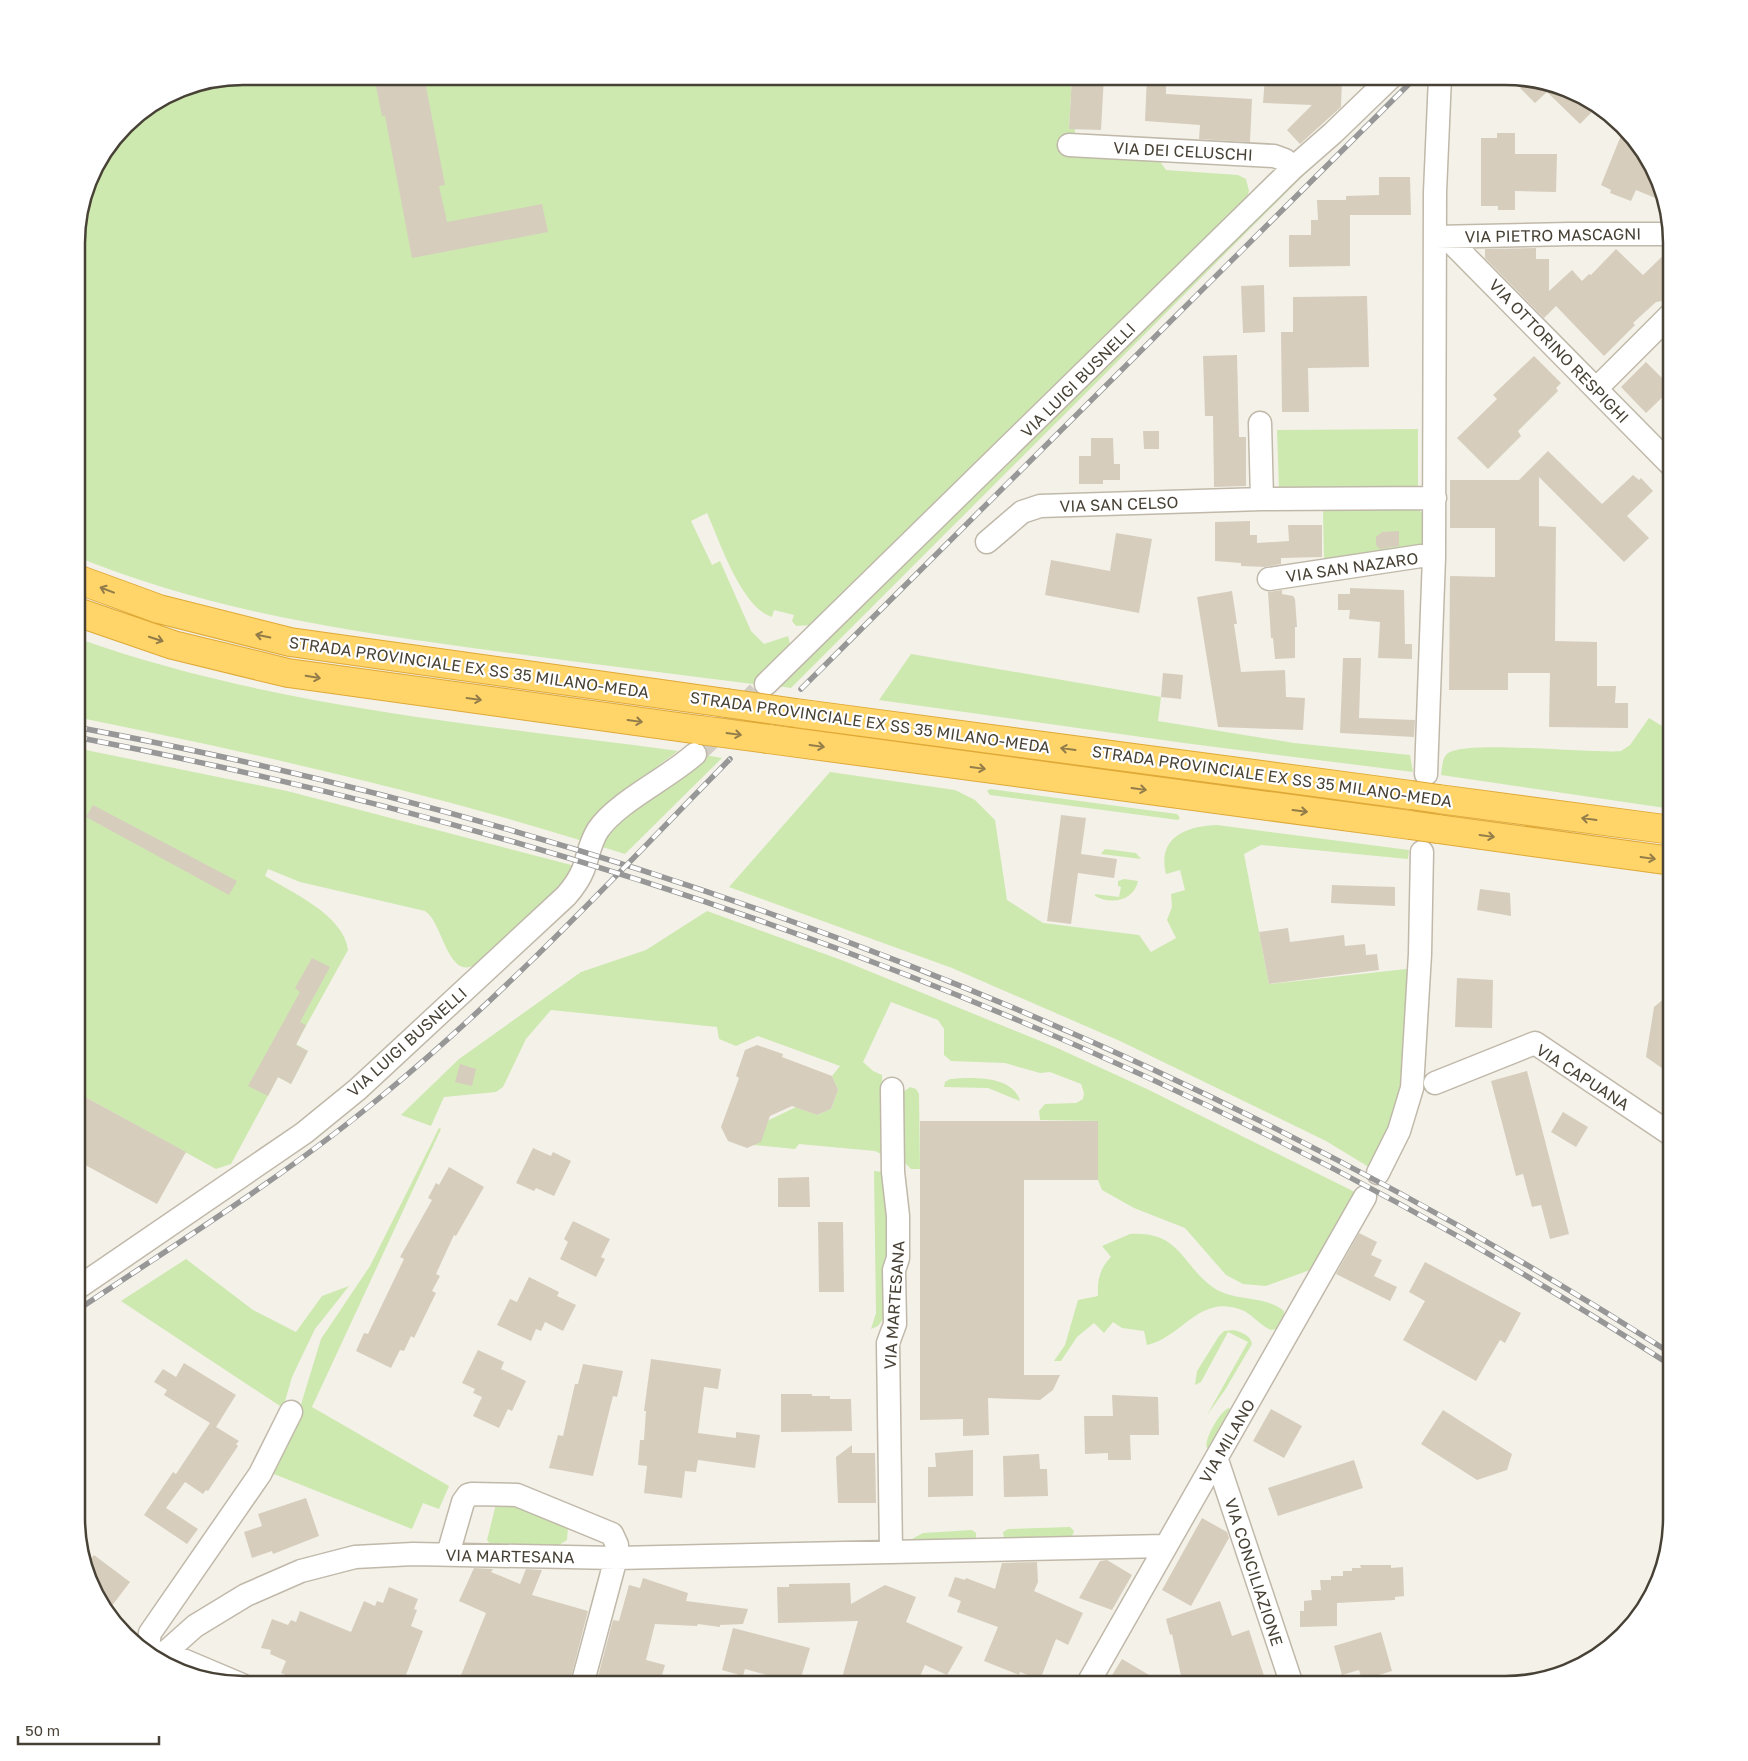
<svg xmlns="http://www.w3.org/2000/svg" width="1748" height="1761" font-family="'Golos Text',sans-serif">
<style>
.green{fill:#cde9b0}
.building{fill:#d6cdbd}
.lines{fill:none;stroke-linecap:round;stroke-linejoin:round}
.minor-tunnel{stroke:#d2cec4;stroke-width:22;stroke-dasharray:22 11;stroke-linecap:butt}
.minor-casing{stroke:#c0b9aa;stroke-width:25}
.highway-casing{stroke:#dfa937;stroke-width:30}
.minor{stroke:#fff;stroke-width:22}
.highway{stroke:#ffd468;stroke-width:28}
.rail-casing{stroke:#979797;stroke-width:5.5}
.rail{stroke:#fff;stroke-width:4;stroke-dasharray:11;stroke-linecap:butt}
.highway-bridge-casing{stroke:#dfa937;stroke-width:30;stroke-linecap:butt}
.highway-bridge{stroke:#ffd468;stroke-width:28}
.oneway{stroke:#917c4a}
.labels{text-anchor:middle;stroke-width:4.5;stroke-linejoin:round;paint-order:stroke}
.street-label{font-size:16px;fill:#484236;stroke:#fff}
.rim{fill:none;stroke:#484236;stroke-width:2.5}
</style>
<rect width="100%" height="100%" fill="#f4f1e8"/>
<!-- green -->
<path class="green" d="M243 76H1072L1069 128 1075 129V135L1159 160 1166 170 1238 175 1246 179 1249 191 1245 202 810 625 796 626 792 621 794 615 774 610 772 617C741 607 720 542 707 513L691 521 712 565 720 561 751 631 764 644 788 636 790 644 784 653 753 684C656 672 560 660 465 647 327 628 207 609 77 557V232L94 169 133 118 179 89Z
M1334 145 791 688 777 686 1298 176Z
M1418 429V487L1279 489 1277 430Z
M1416 507 1425 516V547L1324 561 1323 512 1326 508Z
M77 638C269 707 476 724 678 751L600 809 593 818 586 842C419 790 248 752 76 717Z
M911 654 1161 697 1158 721 1294 743 1410 755 1413 772 1184 743 879 700Z
M1649 718 1672 732V809L1441 775C1442 769 1442 758 1447 754 1463 739 1591 754 1621 751L1630 745Z
M76 748 287 791 579 867 576 875 475 965C447 980 443 922 425 911L300 882 268 869 265 876C291 892 344 915 348 950L296 1044 308 1051 291 1084 278 1077 231 1164 216 1169 76 1092Z
M705 755 722 758 625 854 596 845C609 821 645 803 667 789 681 779 693 767 705 755Z
M830 772 955 790 975 800 995 820 1007 900 1043 923 1139 935 1151 952 1176 938 1167 920 1172 907 1171 894 1185 890 1180 870 1166 874C1157 838 1185 826 1217 825L1409 850 1408 859 1261 845 1244 854 1269 984 1406 969 1411 974 1404 1093 1372 1169 1326 1141 1120 1041 952 968 729 887Z
M990 789 1177 814 1180 818 1178 820 990 795 987 791Z
M1105 849 1136 853 1141 859 1101 854Z
M1124 879 1138 881C1134 901 1111 905 1095 896V894L1119 897 1121 887 1118 886V881Z
M707 911 844 961 1055 1047 1147 1089 1359 1194 1310 1270 1266 1286 1243 1284 1226 1275 1185 1228 1134 1208 1102 1190 1098 1180V1121L1040 1120 1039 1111 1045 1104 1076 1103 1083 1099 1084 1093 1081 1084 1050 1072 1040 1073 1005 1063 951 1061 944 1055V1029L938 1020 891 1002 863 1062 873 1071 882 1075 883 1155 875 1151 799 1144 795 1149 754 1145 769 1120 796 1107 817 1115 831 1109 838 1090 832 1076 840 1066 758 1036 736 1046 719 1039 717 1027 551 1010 526 1039 503 1087 496 1092 444 1097 431 1126 401 1115 459 1059 581 972 646 950Z
M950 1079C971 1077 1013 1075 1020 1101L988 1088 944 1087 945 1082Z
M910 1087 916 1089 919 1094 920 1169H911L903 1161V1092Z
M439 1128 441 1129 312 1407 449 1486 439 1509 423 1503 412 1529 274 1474 258 1496 295 1424 321 1339 370 1266Z
M874 1171 883 1172 887 1212 888 1250 884 1260V1318L878 1326 871 1329 876 1313Z
M1130 1234C1181 1231 1181 1265 1214 1288 1235 1302 1266 1295 1284 1311L1285 1317 1277 1329 1271 1330C1259 1325 1252 1313 1239 1309 1199 1295 1182 1337 1147 1345L1144 1331 1122 1328 1113 1322 1104 1333 1094 1323 1077 1337 1061 1361H1054L1065 1345 1078 1300 1098 1296C1097 1280 1100 1268 1111 1257L1102 1246Z
M186 1259 253 1310 296 1332 322 1296 349 1286 315 1329 292 1377 283 1408 121 1301Z
M1233 1330C1241 1332 1251 1335 1252 1344L1225 1390 1207 1415 1248 1342 1228 1332 1201 1382 1195 1385 1197 1371 1219 1336 1224 1331Z
M1229 1408 1232 1412 1209 1449 1207 1448C1203 1441 1221 1409 1229 1408Z
M510 1500 568 1527 567 1540 559 1545 490 1544 487 1540 496 1504Z
M1070 1527 1074 1531 1071 1539H1004L1003 1532 1008 1529Z
M972 1530 976 1533V1539L920 1541 912 1539 923 1533Z"/>
<!-- building -->
<path class="building" d="M374 76H424L445 185 439 186 447 222 542 204 548 232 412 258 385 116H382Z
M1072 76H1104L1101 130 1069 129Z
M1147 76H1166V94L1252 99 1250 142 1199 139 1200 125 1145 121Z
M1265 77H1342L1341 107 1300 144 1287 130 1312 105 1263 103Z
M1527 80 1579 94 1597 107 1580 124 1547 92 1535 103 1520 88Z
M1624 128 1631 133 1663 189 1665 202 1636 190 1631 201 1610 193 1611 190 1601 185Z
M1497 133H1515V154H1557L1556 192 1515 191V210H1498V206H1481V138H1497Z
M1379 177H1410L1411 215H1350V266L1289 267V235H1311V220H1318L1317 200H1346V196L1379 195Z
M1672 247V287L1668 290V296L1662 301 1656 302 1633 323 1635 325 1604 356 1556 306 1544 318 1485 258V249L1536 248V259H1549V291L1572 270 1582 281 1589 274 1591 275 1616 249 1643 275Z
M1264 285 1265 332 1243 333 1241 286Z
M1367 296 1369 367 1308 368 1309 412H1282L1281 332H1293V297Z
M1237 355 1239 437H1246V486L1214 487 1213 416H1205L1203 356Z
M1534 356 1561 383 1556 388 1558 391 1518 431 1521 436 1488 469 1457 438 1497 399 1493 395Z
M1646 362 1672 388 1646 413 1621 387Z
M1143 431H1159V449H1144Z
M1091 438H1113L1114 464H1120V480H1103V484H1079V456H1091Z
M1548 451 1602 504 1633 475 1639 480 1641 478 1653 491 1627 516 1649 538 1624 562 1539 477V526L1556 527 1555 641 1597 642V686H1616L1615 703H1628V728L1549 727 1550 673H1508V690H1449L1450 576 1495 577V528H1450V480H1519Z
M1250 521V535H1257V543L1289 541 1288 525H1322V557L1281 558V564L1265 567 1241 566V563L1215 561V522Z
M1399 531V546L1380 549 1376 545V537L1382 532Z
M1116 533 1152 539 1139 613 1045 595 1051 560 1110 571Z
M1350 588 1404 590 1405 644H1412V659L1378 658 1380 622 1349 619 1350 610H1338V594H1350Z
M1282 590V594L1293 596 1295 599 1297 627H1295V658L1275 659 1273 638H1271L1268 592Z
M1232 591 1237 624H1234L1241 672 1285 670 1286 697 1305 698 1303 730 1218 727 1197 597Z
M1343 658H1361L1359 718 1415 720 1414 737 1340 733Z
M1163 673 1183 675 1181 699 1161 697Z
M93 805 237 881 229 895 86 817Z
M1061 815 1086 818 1081 854 1117 859 1114 878 1078 873 1071 924 1047 921Z
M1332 885 1395 887V906L1331 903Z
M1480 889 1510 893 1511 916 1477 910Z
M1288 928 1290 942 1344 935 1345 946 1365 944 1366 955 1377 954 1379 970 1269 984 1259 932Z
M312 958 330 967 300 1022 306 1025 296 1045 308 1051 291 1084 278 1077 268 1096 248 1086 300 992 295 988Z
M1457 978 1493 980 1492 1028 1455 1027Z
M1672 992V1075L1646 1057 1654 1007Z
M757 1045 783 1054 782 1057 832 1076 838 1090 831 1109 817 1115 792 1106 770 1116 761 1142 747 1148 728 1141 721 1127 739 1078 736 1076 745 1050Z
M460 1064 476 1069 472 1086 455 1082Z
M1527 1071 1569 1234 1550 1239 1541 1205 1532 1207 1523 1174 1516 1176 1491 1081Z
M76 1092 186 1152 157 1204 76 1160Z
M1563 1112 1588 1127 1576 1147 1551 1132Z
M920 1121H1098V1180H1024V1375H1060L1053 1390 1040 1400 988 1398 989 1435 963 1436V1419L920 1420Z
M533 1148 551 1156 553 1152 571 1161 554 1196 536 1188 534 1191 516 1183Z
M449 1167 484 1187 456 1236 454 1235 436 1274 440 1276 432 1291 436 1293 414 1338 411 1336 404 1351 400 1350 391 1368 356 1351 364 1333 368 1334 404 1259 400 1257 432 1200 428 1198 436 1183 439 1185Z
M809 1177 810 1207H778V1178Z
M573 1221 610 1239 601 1257 605 1259 596 1277 560 1259 568 1242 564 1239Z
M818 1222H843L844 1292H819Z
M1359 1233 1377 1242 1371 1255 1382 1260 1374 1276 1397 1287 1390 1301 1336 1274Z
M1425 1262 1521 1313 1505 1343 1500 1340 1476 1381 1403 1340 1425 1301 1409 1292Z
M529 1277 559 1292 557 1296 576 1305 563 1331 545 1322 541 1331 536 1329 531 1341 497 1325 510 1299 517 1302Z
M478 1350 504 1362 501 1369 526 1381 512 1411 508 1409 499 1428 473 1416 482 1397 473 1393 475 1389 462 1383Z
M651 1359 721 1369 718 1389 704 1387 698 1433 736 1438V1432L760 1435 755 1468 698 1460 696 1472 685 1471 682 1498 644 1493 647 1466 638 1465 640 1440H644L646 1411H644Z
M184 1363 236 1395 216 1427 239 1441 236 1444 238 1446 208 1491 206 1490 203 1494 185 1482 166 1508 198 1529 187 1544 144 1515 173 1472 176 1474 210 1423 164 1395 167 1390 154 1382 163 1369 176 1377Z
M583 1364 623 1371 617 1397 613 1396 593 1476 549 1468 558 1435 563 1436 575 1384H578Z
M781 1394H812V1396H830V1399H851L852 1431 781 1432Z
M1112 1395 1158 1397 1159 1435H1130L1131 1460H1108V1453L1085 1454 1084 1416H1113Z
M1271 1409 1302 1426 1284 1458 1253 1441Z
M1443 1410 1512 1454 1507 1470 1477 1480 1421 1444Z
M852 1445V1453H875L876 1503H838L836 1457Z
M973 1450V1496L928 1497V1467H936L935 1453Z
M1039 1454 1040 1469H1047L1048 1496 1004 1497 1003 1456Z
M1354 1460 1363 1488 1278 1516 1268 1488Z
M306 1498 319 1536 273 1554 272 1551 252 1558 244 1532 262 1526 258 1514Z
M1202 1518 1227 1532 1229 1538 1191 1606 1162 1590Z
M94 1555 130 1582 108 1611 85 1572 84 1567Z
M1107 1560 1132 1575 1112 1610 1079 1598 1100 1561Z
M1037 1562 1038 1582 1034 1591 1083 1613 1068 1645 1056 1639 1040 1680 1020 1672 1019 1675 984 1661 998 1627 957 1612 961 1601 948 1596 955 1577 965 1580 966 1578 995 1589 1002 1563Z
M1360 1565H1391V1568L1403 1567 1404 1596 1395 1597V1600L1337 1603V1626L1300 1627V1611H1304V1601L1312 1600 1311 1590H1321L1320 1580H1331V1576H1343V1571H1352V1568H1361Z
M474 1568 493 1569 491 1572 520 1584 526 1569 542 1570 532 1595 588 1611 569 1685H457L486 1613 459 1601Z
M643 1578 688 1593 686 1601 748 1609 743 1624 720 1625V1627L698 1624 697 1626 655 1624 646 1660 665 1665 659 1685H648L633 1681 632 1685 596 1684 613 1620 619 1621 629 1585 640 1588Z
M850 1583 851 1604 885 1585 916 1597 906 1622 963 1647 947 1675 925 1665 916 1685H840L858 1621 778 1623 777 1587H789V1584Z
M389 1587 418 1599 414 1609 417 1610 411 1626 423 1631 402 1685H376L351 1675 347 1685H309L281 1673 286 1661 270 1654 271 1650 261 1648 272 1619 288 1625 291 1620 296 1622 300 1611 351 1632 364 1601 375 1606 377 1601 383 1603Z
M1220 1601 1232 1636 1249 1630 1267 1685H1183L1172 1634 1170 1635 1166 1619Z
M733 1628 810 1648 799 1684 745 1669 743 1676 722 1670Z
M1381 1632 1392 1671 1362 1680 1359 1670 1342 1675 1334 1646Z
M1122 1659 1166 1685H1106Z"/>
<g class="lines">
<!-- minor-tunnel -->
<path class="minor-tunnel" d="M695 754 766 684"/>
<!-- minor casing -->
<g class="minor-casing">
<path id="minor" d="M1069 145 1274 156 1285 160 1293 168
M1436 237 1570 234H1670
M1446 237 1672 466
M1596 389 1672 313
M1260 423 1262 499
M987 542 1022 512 1040 506 1262 499 1435 498
M1269 579 1421 556 1434 557
M766 684 1293 168 1333 133 1391 77
M1426 774 1434 557 1435 192 1440 77
M1435 1083 1535 1043 1672 1135
M1378 1173 1399 1131 1412 1088 1420 954 1422 852
M76 1289 304 1133 358 1089 566 896C573 888 579 880 583 870 588 857 590 842 598 830 617 802 667 779 695 754
M1217 1460 1292 1685
M891 1552 888 1343 895 1324 894 1270 898 1258V1216L893 1172 892 1089
M448 1554 463 1502 468 1495 472 1494 517 1495 612 1534 617 1545 616 1558 582 1685
M164 1652 242 1685
M158 1659 195 1626 246 1595 301 1571 355 1557 413 1554 616 1558 1165 1546
M159 1659 148 1646 150 1633 260 1474 291 1412
M1087 1685 1365 1197"/>
</g>
<!-- highway casing -->
<g class="highway-casing">
<path id="highway" d="M77 579 159 609 290 642 726 703
M77 612 173 645 288 673 700 730
M796 713 1411 795
M768 739 1410 825
M1439 799 1672 830
M1438 829 1672 861"/>
</g>
<!-- minor -->
<use href="#minor" class="minor"/>
<!-- highway -->
<use href="#highway" class="highway"/>
<!-- rail casing -->
<g class="rail-casing">
<path id="rail" d="M801 689 1416 77
M76 727C642 833 1187 1043 1672 1354
M76 737C644 846 1186 1051 1672 1366
M76 1311C180 1241 287 1175 383 1095 507 993 618 873 730 759"/>
</g>
<!-- rail -->
<use href="#rail" class="rail"/>
<!-- highway-bridge casing -->
<g class="highway-bridge-casing">
<path id="highway-bridge" d="M726 703 796 713
M700 730 768 739
M1411 795 1439 799
M1410 825 1438 829"/>
</g>
<!-- highway-bridge -->
<use href="#highway-bridge" class="highway-bridge"/>
</g>
<!-- one-way arrows -->
<defs><path id="oneway-shaft" d="M-6 0H5M1.5-3L5.5 0L1.5 3" fill="none" stroke-width="1.6" stroke-linecap="round" stroke-linejoin="round" transform="scale(1.25)"/></defs>
<g class="oneway">
<use href="#oneway-shaft" transform="translate(107 590) rotate(-159)"/>
<use href="#oneway-shaft" transform="translate(263 636) rotate(-168)"/>
<use href="#oneway-shaft" transform="translate(156 639) rotate(18)"/>
<use href="#oneway-shaft" transform="translate(313 677) rotate(10)"/>
<use href="#oneway-shaft" transform="translate(474 699) rotate(8)"/>
<use href="#oneway-shaft" transform="translate(635 721) rotate(8)"/>
<use href="#oneway-shaft" transform="translate(734 734) rotate(8)"/>
<use href="#oneway-shaft" transform="translate(817 746) rotate(8)"/>
<use href="#oneway-shaft" transform="translate(1068 749) rotate(-172)"/>
<use href="#oneway-shaft" transform="translate(978 768) rotate(8)"/>
<use href="#oneway-shaft" transform="translate(1139 789) rotate(8)"/>
<use href="#oneway-shaft" transform="translate(1300 811) rotate(7)"/>
<use href="#oneway-shaft" transform="translate(1589 819) rotate(-172)"/>
<use href="#oneway-shaft" transform="translate(1487 836) rotate(8)"/>
<use href="#oneway-shaft" transform="translate(1648 858) rotate(8)"/>
</g>
<g class="labels">
<!-- street labels -->
<g class="street-label">
<text transform="translate(1183 151) rotate(3)" y="6">VIA DEI CELUSCHI</text>
<text transform="translate(1553 235) rotate(-1)" y="6">VIA PIETRO MASCAGNI</text>
<text transform="translate(1559 351) rotate(46)" y="6">VIA OTTORINO RESPIGHI</text>
<text transform="translate(1078 380) rotate(-45)" y="6">VIA LUIGI BUSNELLI</text>
<text transform="translate(1119 504) rotate(-2)" y="6">VIA SAN CELSO</text>
<text transform="translate(1352 567) rotate(-8)" y="6">VIA SAN NAZARO</text>
<text transform="translate(469 667) rotate(8)" y="6">STRADA PROVINCIALE EX SS 35 MILANO-MEDA</text>
<text transform="translate(870 722) rotate(8)" y="6">STRADA PROVINCIALE EX SS 35 MILANO-MEDA</text>
<text transform="translate(1272 776) rotate(8)" y="6">STRADA PROVINCIALE EX SS 35 MILANO-MEDA</text>
<text transform="translate(407 1042) rotate(-42)" y="6">VIA LUIGI BUSNELLI</text>
<text transform="translate(1583 1077) rotate(33)" y="6">VIA CAPUANA</text>
<text transform="translate(894 1305) rotate(-86)" y="6">VIA MARTESANA</text>
<text transform="translate(1227 1441) rotate(-60)" y="6">VIA MILANO</text>
<text transform="translate(510 1556) rotate(1)" y="6">VIA MARTESANA</text>
<text transform="translate(1254 1572) rotate(72)" y="6">VIA CONCILIAZIONE</text>
</g>
</g>
<!-- crop -->
<path d="M0 0H1748V1761H0ZM243 85H1505A158 158 0 0 1 1663 243V1518A158 158 0 0 1 1505 1676H243A158 158 0 0 1 85 1518V243A158 158 0 0 1 243 85Z" fill="#fff" fill-rule="evenodd"/>
<path class="rim" d="M243 85H1505A158 158 0 0 1 1663 243V1518A158 158 0 0 1 1505 1676H243A158 158 0 0 1 85 1518V243A158 158 0 0 1 243 85Z"/>
<!-- scale -->
<path d="M18 1736v8h141v-8" fill="none" stroke="#484236" stroke-width="2.5"/>
<text x="25" y="1736" font-size="15" fill="#484236" stroke="#ffffff" stroke-width="4" paint-order="stroke">50 m</text>
</svg>
